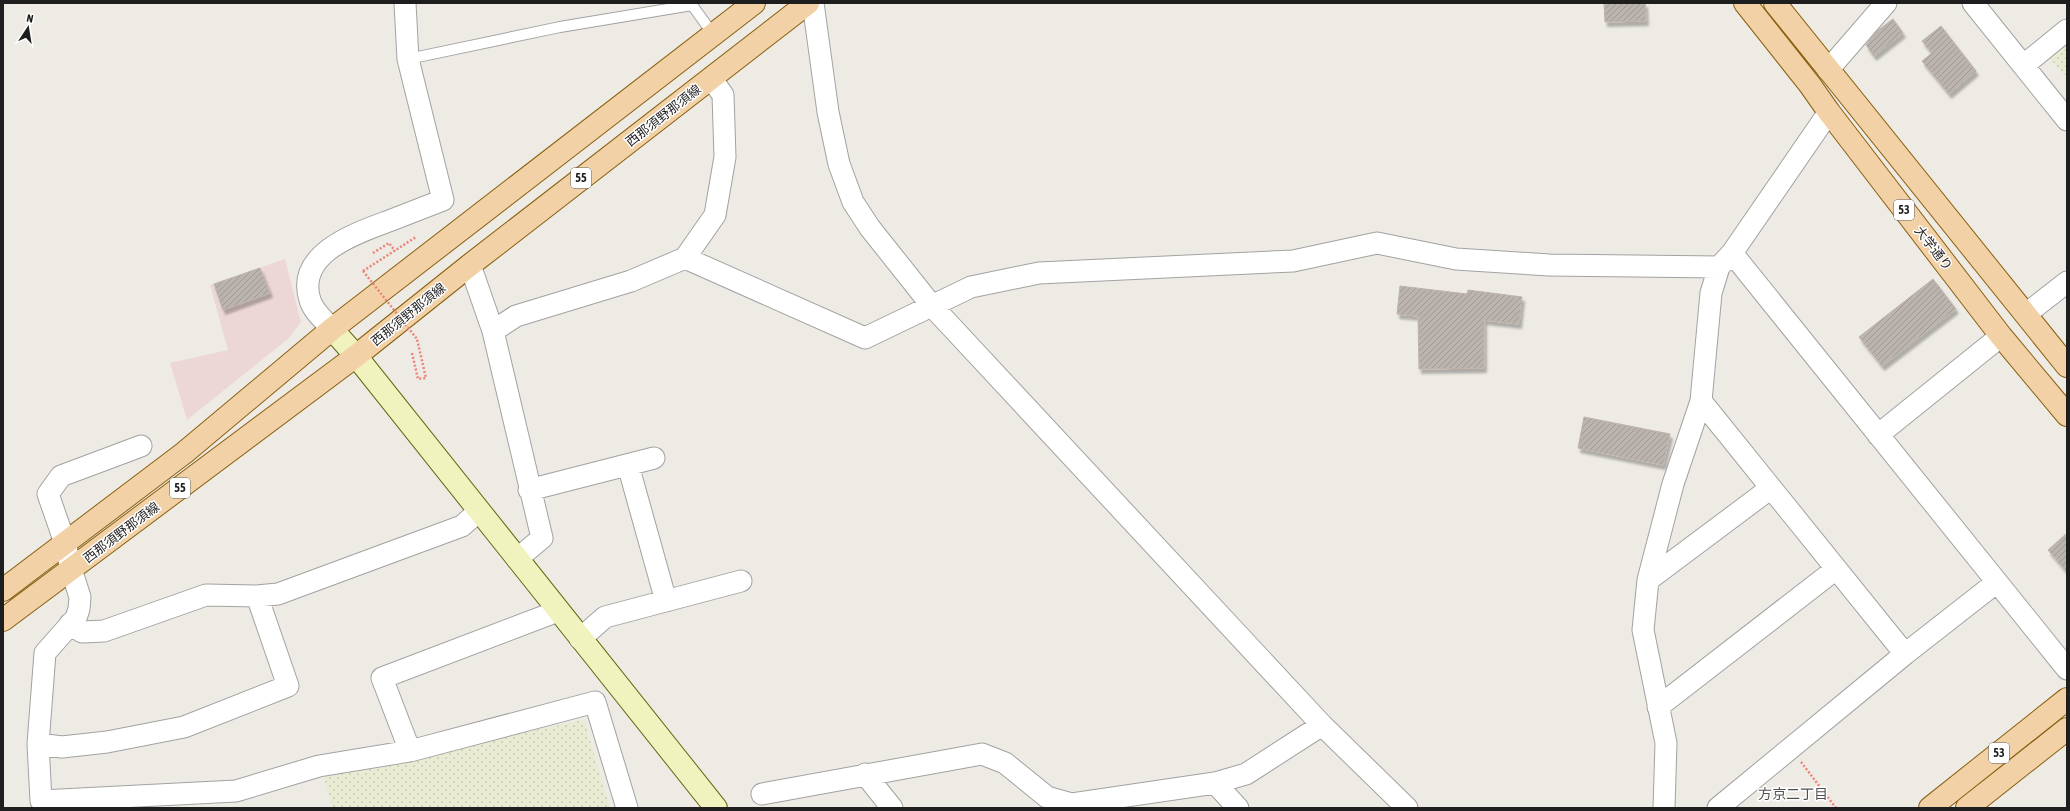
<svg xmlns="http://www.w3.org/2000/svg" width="2070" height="811" font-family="'Asap Condensed','Noto Sans JP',sans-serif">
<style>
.commercial{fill:#edd7d6}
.farmland{fill:url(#farmland-dots)}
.building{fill:url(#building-hatch);stroke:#beb2a9;filter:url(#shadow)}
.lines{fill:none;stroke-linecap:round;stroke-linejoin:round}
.lane-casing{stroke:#a2a2a2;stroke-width:12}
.street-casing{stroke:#a2a2a2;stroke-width:23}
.secondary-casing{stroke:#606a10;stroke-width:24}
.primary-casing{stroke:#89600f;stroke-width:24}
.path{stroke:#eb8478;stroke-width:2.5;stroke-dasharray:2 2;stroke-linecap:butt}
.lane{stroke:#fff;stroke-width:10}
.street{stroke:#fff;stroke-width:21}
.secondary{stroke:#f0f3be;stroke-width:22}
.primary{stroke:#f2d1a6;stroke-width:22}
.path-bridge{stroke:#eb8478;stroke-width:2.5;stroke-dasharray:2 2;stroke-linecap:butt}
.labels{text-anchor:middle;stroke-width:3;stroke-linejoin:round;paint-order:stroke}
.shield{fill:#fff;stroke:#626262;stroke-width:1}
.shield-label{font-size:12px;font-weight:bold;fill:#1e1e1e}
.street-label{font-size:13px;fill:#1e1e1e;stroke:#fff}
.neighbourhood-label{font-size:14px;fill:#515151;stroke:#fff}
</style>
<defs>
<pattern id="farmland-dots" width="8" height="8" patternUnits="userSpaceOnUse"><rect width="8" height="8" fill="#e9ebd2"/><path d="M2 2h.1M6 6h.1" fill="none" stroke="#c7c9b4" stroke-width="1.8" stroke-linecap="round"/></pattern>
<pattern id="building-hatch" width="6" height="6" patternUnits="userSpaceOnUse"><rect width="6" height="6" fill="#bbb4ae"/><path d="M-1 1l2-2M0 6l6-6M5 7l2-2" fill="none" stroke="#a09a95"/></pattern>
<filter id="shadow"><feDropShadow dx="2.5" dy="4.5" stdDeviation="1" flood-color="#0004"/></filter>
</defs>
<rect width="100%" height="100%" fill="#eeebe5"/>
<!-- commercial -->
<path class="commercial" d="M285 259 301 322 289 338 187 420 170 363 228 350 210 285Z"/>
<!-- farmland -->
<path class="farmland" d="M2067 39V80L2047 54Z
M584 720 610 808H332L323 773Z"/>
<!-- building -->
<path class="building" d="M1604 3H1645L1646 21 1605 22Z
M1893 19 1903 33 1874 56 1866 45 1877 31Z
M1941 26 1976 71 1949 94 1922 61 1932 53 1922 41Z
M260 268 270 293 223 310 214 284Z
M1933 279 1956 309 1882 366 1859 337Z
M1400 286 1467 294 1468 290 1522 297 1519 324 1484 320V368L1419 369 1418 316 1397 314Z
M1584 417 1670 434 1663 465 1578 448Z
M2067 533V572L2048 550Z"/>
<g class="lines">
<!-- lane casing -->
<g class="lane-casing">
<path id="lane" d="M408 59 560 27 692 5 713 34"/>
</g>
<!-- street casing -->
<g class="street-casing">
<path id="street" d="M813 3 828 112 839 164 853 202 870 228 932 306 1322 725 1407 808
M1973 3 2067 120
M2024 65 2067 30
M1828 70 1886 3
M1732 253 2067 669
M685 258 715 215 725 157 723 95 711 78
M470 265 493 331 542 538 517 559
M2026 314 2067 282
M332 329C324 320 313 311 310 300 295 253 357 233 389 221 407 214 425 207 443 200L408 59 405 3
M493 331 516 316 631 281 685 258 865 338 971 287 1039 273 1293 261 1377 243 1456 259 1549 265 1719 267
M1701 401 1905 654
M1878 435 2001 336
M141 446 61 476 48 494 65 543 71 569 80 597 79 609 76 618 45 653 38 744 41 801 236 791 319 766 410 751 595 702 627 808
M628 465 666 601
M529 490 654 458
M1648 580 1771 488
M257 596 278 594 462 526 479 511
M580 639 605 617 741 581
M1658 707 1836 569
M38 744 62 747 107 742 184 727 288 686 257 596 206 595 104 631 82 632 70 624
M410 751 382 678 558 611
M865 774 892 808
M1215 783 1238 808
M762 794 982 754 1005 763 1047 797 1072 804 1215 783 1246 774 1322 725
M1664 808 1666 743 1643 630 1648 580 1673 484 1701 401 1711 293 1719 267 1732 253 1829 112
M1718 808 1905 654 1997 582"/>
</g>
<!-- secondary casing -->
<g class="secondary-casing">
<path id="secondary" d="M332 329 356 356 716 808"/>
</g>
<!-- primary casing -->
<g class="primary-casing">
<path id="primary" d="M1745 3 1810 85 1829 112 2001 336 2067 415
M1775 3 2067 366
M3 590 184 453 332 329 754 3
M3 620 356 356 470 265 808 3
M1930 808 2067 699
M1967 808 2067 729"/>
</g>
<!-- path -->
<path class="path" d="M373 253 389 243 395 251
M363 271 416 237
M412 353 418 379 426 378 417 339
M1801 762 1836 808"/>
<!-- lane -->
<use href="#lane" class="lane"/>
<!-- street -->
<use href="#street" class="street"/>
<!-- secondary -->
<use href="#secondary" class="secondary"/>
<!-- primary -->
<use href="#primary" class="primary"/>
<!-- path-bridge -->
<path class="path-bridge" d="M363 271 417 339"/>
</g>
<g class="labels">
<!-- shield labels -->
<g class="shield">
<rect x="571" y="168" width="20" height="20" rx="3"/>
<rect x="1894" y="200" width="20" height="20" rx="3"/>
<rect x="170" y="478" width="20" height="20" rx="3"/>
<rect x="1989" y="743" width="20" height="20" rx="3"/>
</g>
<g class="shield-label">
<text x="581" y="182">55</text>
<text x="1904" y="214">53</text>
<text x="180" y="492">55</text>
<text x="1999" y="757">53</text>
</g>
<!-- street labels -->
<g class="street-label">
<text transform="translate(663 115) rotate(-38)" y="5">西那須野那須線</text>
<text transform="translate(1934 248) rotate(52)" y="5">大学通り</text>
<text transform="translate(408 314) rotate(-39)" y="5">西那須野那須線</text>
<text transform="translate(121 532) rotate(-37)" y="5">西那須野那須線</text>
</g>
<!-- neighbourhood labels -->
<g class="neighbourhood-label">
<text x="1793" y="799">方京二丁目</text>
</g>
</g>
<!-- border -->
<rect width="2070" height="811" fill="none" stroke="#1e1e1e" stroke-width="8"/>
<!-- north arrow -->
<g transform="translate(28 28) rotate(12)" stroke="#ffffff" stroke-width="3" paint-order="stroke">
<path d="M0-3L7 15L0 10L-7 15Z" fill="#1e1e1e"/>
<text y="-6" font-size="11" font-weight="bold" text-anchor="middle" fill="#1e1e1e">N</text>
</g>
</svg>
